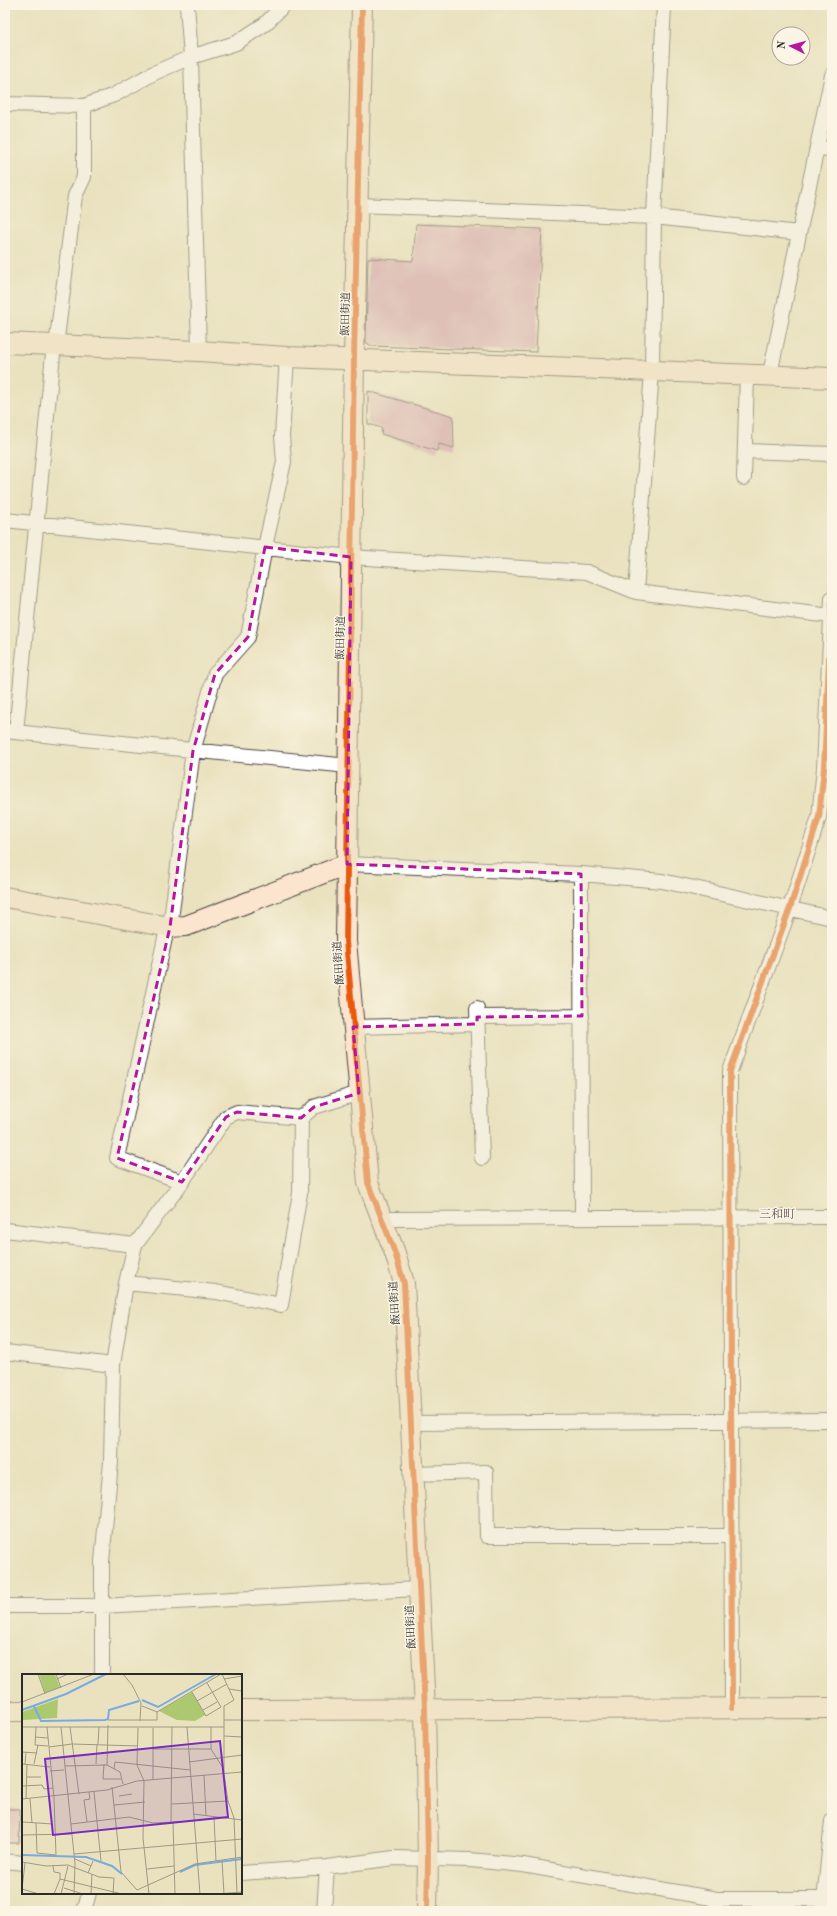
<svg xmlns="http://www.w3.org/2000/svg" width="837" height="1916" font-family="'Old Standard TT','Noto Serif JP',serif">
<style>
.building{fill:#d197ae}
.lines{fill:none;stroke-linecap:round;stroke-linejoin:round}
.street-casing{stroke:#484641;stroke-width:16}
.secondary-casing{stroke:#484641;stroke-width:22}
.street{stroke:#fff;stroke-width:14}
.secondary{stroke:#fbe5cf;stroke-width:20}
.cycleway-casing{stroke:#fcf5e5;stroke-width:8}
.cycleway{stroke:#e8590c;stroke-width:6}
.marked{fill:none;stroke:#b5179e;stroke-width:3;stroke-dasharray:8 5;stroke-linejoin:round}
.labels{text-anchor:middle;stroke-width:3;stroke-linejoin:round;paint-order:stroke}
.street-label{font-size:11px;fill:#2b2b2b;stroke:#fcf5e5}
.neighbourhood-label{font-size:12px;fill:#655159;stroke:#fcf5e5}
.inset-river{fill:none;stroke:#77abe4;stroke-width:2}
.inset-road{fill:none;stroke:#9e9984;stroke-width:1}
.view{fill:#7b2cbf;fill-opacity:0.15;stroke:#7b2cbf;stroke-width:2}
.inset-edge{fill:none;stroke:#2b2b2b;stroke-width:2}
</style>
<rect width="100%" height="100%" fill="#fcf5e5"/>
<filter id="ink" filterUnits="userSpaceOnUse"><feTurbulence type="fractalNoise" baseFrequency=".025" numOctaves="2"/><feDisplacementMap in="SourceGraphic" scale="8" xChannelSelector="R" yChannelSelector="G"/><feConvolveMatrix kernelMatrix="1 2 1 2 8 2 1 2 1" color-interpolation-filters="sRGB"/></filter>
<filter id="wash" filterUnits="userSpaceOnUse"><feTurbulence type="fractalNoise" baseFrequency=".012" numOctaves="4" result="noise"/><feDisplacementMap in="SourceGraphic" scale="16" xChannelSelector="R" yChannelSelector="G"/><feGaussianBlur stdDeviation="0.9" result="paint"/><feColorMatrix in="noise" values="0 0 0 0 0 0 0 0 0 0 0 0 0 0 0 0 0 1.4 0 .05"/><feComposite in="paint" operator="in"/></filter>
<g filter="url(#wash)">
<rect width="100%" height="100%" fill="#eae2bf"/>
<g id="blocks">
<!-- building -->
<path class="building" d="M416 224 542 229 536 352 371 346 366 342 368 258 413 261Z
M368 391 453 416 454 448 439 444 437 451 381 434 382 428 368 424Z
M5 1809H20L19 1843H5Z"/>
</g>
</g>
<g filter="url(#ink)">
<use href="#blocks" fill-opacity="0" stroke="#484641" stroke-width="1"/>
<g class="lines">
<!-- street casing -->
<g class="street-casing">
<path id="street" d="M187 5 191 57 199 351
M5 104 84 106 114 95 154 73 191 57 236 43 265 24 284 5
M817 148 832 149
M358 205 654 217 799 233
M770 374 832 75
M745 451 832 454
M744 478 747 374
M5 520 351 557 587 572 636 592 831 616
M636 592 652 371 654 217 664 5
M5 731 348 766
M16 732 53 354 56 346 75 196 84 177V106
M347 864 581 874 662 881 832 918
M581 874 582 1217
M477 1008 482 1158
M477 1017 582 1016
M353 1027 477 1024
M182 1182 117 1158 165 938 170 927 193 751 215 674 248 637 265 547 284 462 282 436 287 357
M381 1219 832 1217
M5 1230 135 1245
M126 1283 216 1292 281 1305 300 1193 301 1118
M5 1352 113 1365
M410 1423 832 1420
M413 1474 486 1472 487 1536H731
M5 1606H101L418 1589
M102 1675V1562L111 1462 113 1365 126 1283 135 1245 182 1182 226 1117 237 1112 301 1118 314 1107 359 1093
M732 1708 730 1071 790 908 819 817 824 768 832 598
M5 1861 23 1863
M241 1873 327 1867 394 1858 470 1860 523 1865 717 1899H832
M84 1911 89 1893
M324 1911 327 1867
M715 1911 717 1899
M823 1911 832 1821"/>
</g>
<!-- secondary casing -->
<g class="secondary-casing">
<path id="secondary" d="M362 5 354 358 346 941 368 1183 395 1253 404 1283 425 1709 428 1858 427 1911
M5 343 199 351 287 357 832 378
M5 897 170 927 186 926 347 864
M241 1710 832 1708
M5 1711H23"/>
</g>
<!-- street -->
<use href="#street" class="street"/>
<!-- secondary -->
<use href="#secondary" class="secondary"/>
<!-- cycleway casing -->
<g class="cycleway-casing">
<path id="cycleway" d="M362 5 354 358 346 941 368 1183 395 1253 404 1283 425 1709 428 1858 427 1911
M732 1708 730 1071 790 908 819 817 824 768 832 598"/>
</g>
<!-- cycleway -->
<use href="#cycleway" class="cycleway"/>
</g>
</g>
<!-- marked area -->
<path d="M0 0H837V1916H0ZM265 547 351 557 347 864 581 874 582 1016 477 1017V1024L353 1027 359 1093 314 1107 301 1118 237 1112 226 1117 182 1182 117 1158 170 927 193 751 215 674 248 637Z" fill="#eae2bf" fill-opacity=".55" fill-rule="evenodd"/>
<path class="marked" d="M265 547 351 557 347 864 581 874 582 1016 477 1017V1024L353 1027 359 1093 314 1107 301 1118 237 1112 226 1117 182 1182 117 1158 170 927 193 751 215 674 248 637Z"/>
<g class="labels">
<!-- street labels -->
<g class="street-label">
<text transform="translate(345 314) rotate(-89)" y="4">飯田街道</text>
<text transform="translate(340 638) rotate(-89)" y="4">飯田街道</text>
<text transform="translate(338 963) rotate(-94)" y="4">飯田街道</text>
<text transform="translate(394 1303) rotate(-94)" y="4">飯田街道</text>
<text transform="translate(410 1627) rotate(-93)" y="4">飯田街道</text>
</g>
<!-- neighbourhood labels -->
<g class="neighbourhood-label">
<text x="777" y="1218">三和町</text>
</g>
</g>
<!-- overview -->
<g transform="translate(22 1674)">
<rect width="220" height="220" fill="#eae2bf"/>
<path d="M17 0H33L38 14 23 19ZM36 25 35 44 0 46V38Z" fill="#acc970"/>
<path d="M170 18 183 41 173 47 155 46 137 37Z" fill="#acc970"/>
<path class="inset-river" d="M120 26 136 33 194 0M12 32 19 47 83 46 86 45 87 36 117 27M0 36 44 20 84 0M0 181 64 183 90 192 100 200M158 198 173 191 220 185"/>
<path class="inset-road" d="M16 0 23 20M34 0 39 14M101 0 110 11 119 29 118 47M200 0 212 26 202 32V100L206 127 212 144 215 220M35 5 46 0M202 5 220 2M207 15 220 17M170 18 184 42 199 33 185 9M175 27 205 10M0 28 72 0M120 32 135 38M181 36 195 28M135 38 199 0M86 46H135V38M202 46H220M0 53H202M14 53 13 71 26 72M39 53 53 190 52 220M48 53 57 120M165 53 178 220M189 53V75L201 94M116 54 115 91 122 107 121 164 127 220M131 54V106M202 62 220 63M13 63 26 64M76 70 77 53M27 73 50 70 116 72M131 75H189M0 78 15 79M167 88 220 81M0 90 28 93M3 90 4 78M12 90 16 71M74 90 75 70M82 90 81 105H99M85 91 86 51M43 92 85 91 98 98 101 110M92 95 93 88 168 96M28 97 42 96M182 101 184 142M5 103H19M0 112 20 111 22 115 31 114M90 113 99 198 115 216 173 190 220 183M72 118 79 187M97 122 110 120M0 125 85 116 115 107 220 98M4 125 5 90M8 125 10 149M150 130 206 127M92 131 123 128M171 140 220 146M192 143 194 187M0 148 31 150M65 148 62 126 68 125 67 118M149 148 150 53M151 148 153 220M14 149 15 179 34 181 32 124 25 53M49 150 107 143 131 149 171 147M0 161 50 160M52 180 220 165M53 185 69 192M200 186 202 220M0 188 24 192 46 191 77 203 92 204 91 220M31 192 32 198 38 199V205L100 220M125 195 152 192M66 199 71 187M42 214 61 220M0 215 3 189M0 215 17 220M32 220 38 205M39 220 46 192M69 220 70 200M194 220 220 218"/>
<path class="view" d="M198 67 206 143 31 161 23 85Z"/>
<rect width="220" height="220" class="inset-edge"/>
</g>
<!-- margin -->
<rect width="837" height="1916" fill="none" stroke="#fcf5e5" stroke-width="20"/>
<!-- north arrow -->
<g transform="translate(791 46) rotate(276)"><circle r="19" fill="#fcf5e5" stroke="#a8a49b"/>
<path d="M0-3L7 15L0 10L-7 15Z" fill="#b5179e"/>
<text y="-6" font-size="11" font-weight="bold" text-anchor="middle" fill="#2b2b2b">N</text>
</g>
</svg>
